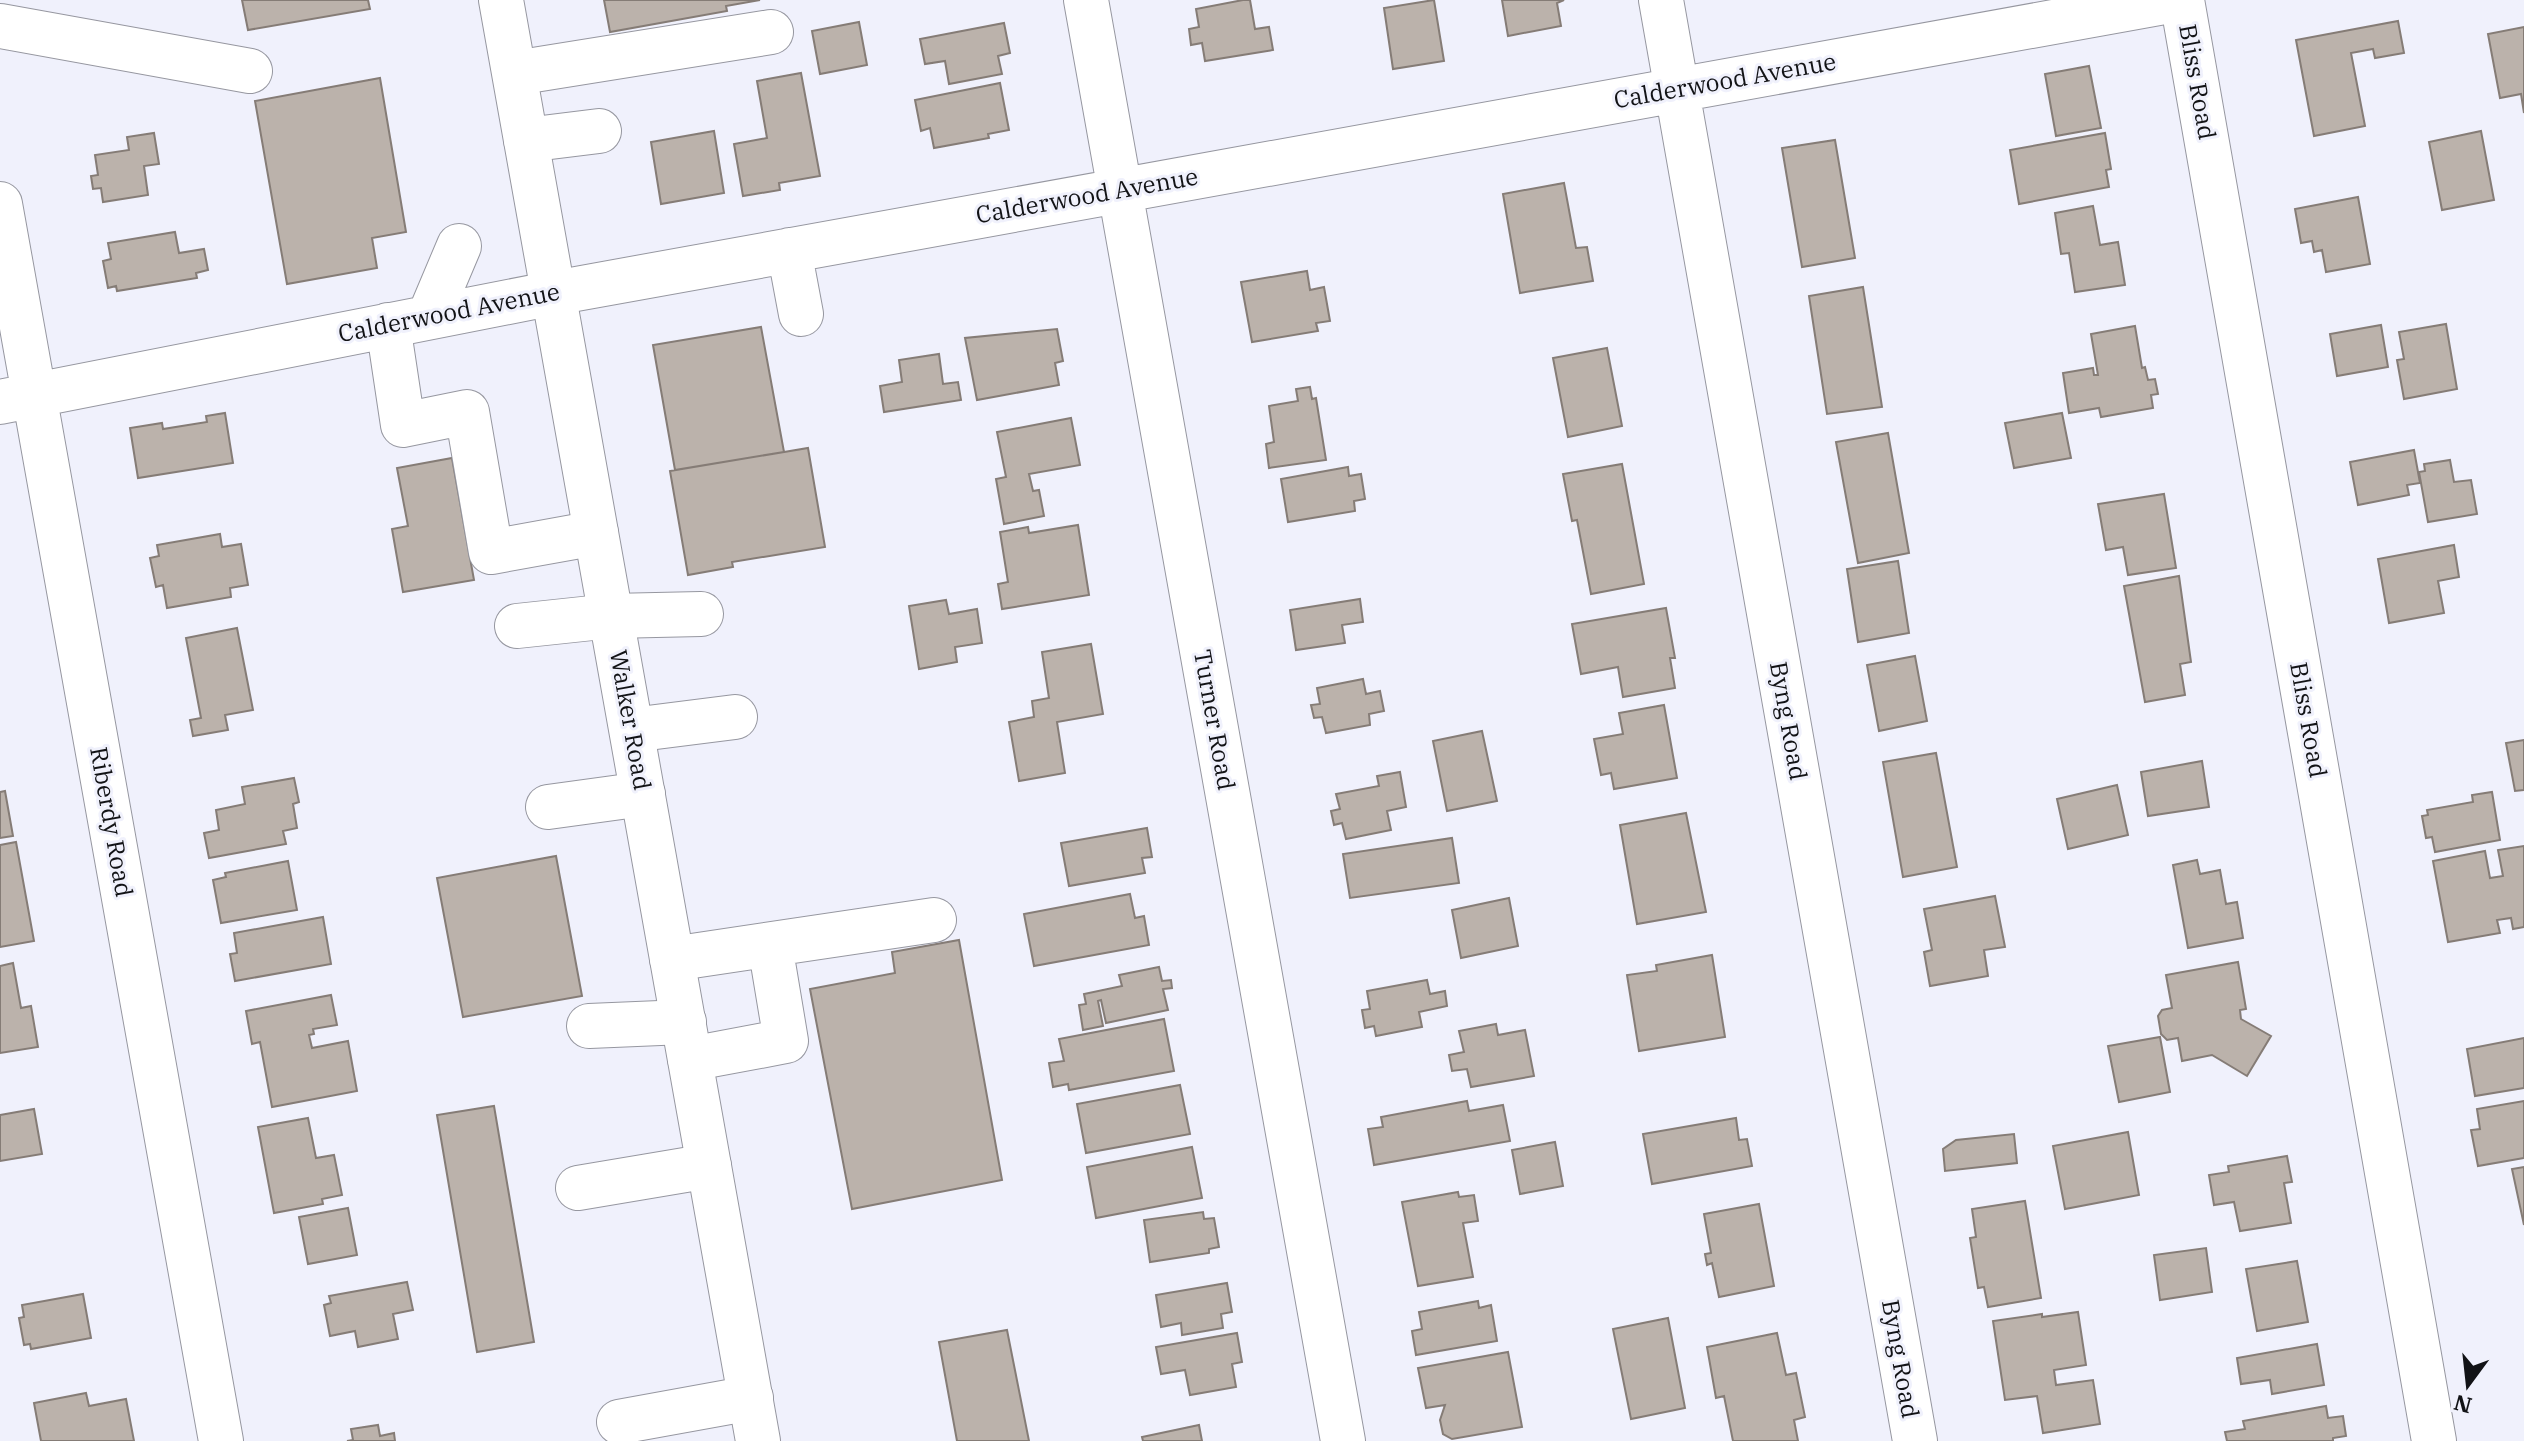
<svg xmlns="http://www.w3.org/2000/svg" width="2524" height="1441" font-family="'IBM Plex Serif',serif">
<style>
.building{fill:#bbb2ab;stroke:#857c76;stroke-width:2}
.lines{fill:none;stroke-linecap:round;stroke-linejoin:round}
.minor-casing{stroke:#9697a0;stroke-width:46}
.major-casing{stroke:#9697a0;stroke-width:46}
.minor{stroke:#fff;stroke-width:44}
.major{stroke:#fff;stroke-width:44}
.labels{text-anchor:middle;stroke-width:6;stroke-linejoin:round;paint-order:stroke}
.street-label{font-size:24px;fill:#121316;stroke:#f0f1fc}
</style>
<rect width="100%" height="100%" fill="#f0f1fc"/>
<!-- building -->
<path class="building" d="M242 0H368L370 9 248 30Z
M604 0H760L726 6 727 11 610 32Z
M1243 0H1250L1255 29 1269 27 1273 50 1205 61 1202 43 1191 45 1189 29 1199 27 1196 9Z
M1434 0 1444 61 1393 69 1384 8Z
M1502 0H1564L1557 3 1561 26 1508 36Z
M2398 21 2404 53 2375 58 2373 49 2351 53 2365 126 2314 136 2296 40Z
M859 22 867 65 820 74 812 31Z
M1004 23 1010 53 998 56 1002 74 949 84 945 61 925 64 920 39Z
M2524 27V113L2521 94 2500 98 2488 34Z
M2089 66 2101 128 2056 136 2045 74Z
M801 73 820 176 779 183 780 190 743 196 734 144 767 138 757 81Z
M380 78 406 232 372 238 377 268 287 284 255 101Z
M1000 83 1009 130 988 134 989 138 934 148 930 128 921 131 915 100Z
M714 131 724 193 661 204 651 142Z
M2481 131 2494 200 2442 210 2429 142Z
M154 133 159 164 144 166 148 195 103 202 101 188 93 189 91 176 98 175 95 155 129 150 127 137Z
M2105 133 2111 169 2106 170 2109 187 2019 204 2010 150Z
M1835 140 1855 258 1802 267 1782 148Z
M1564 183 1576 248 1587 247 1593 281 1520 293 1503 194Z
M2358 197 2370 264 2326 272 2322 250 2314 252 2312 241 2301 243 2295 209Z
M2093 206 2100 245 2118 242 2125 285 2075 292 2069 253 2061 254 2055 213Z
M175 232 179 253 204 249 208 270 196 273 197 278 117 291 116 286 108 288 103 261 111 259 108 243Z
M1307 271 1310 290 1324 287 1330 321 1316 323 1318 331 1252 342 1241 282Z
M1863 287 1882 407 1827 414 1809 296Z
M2446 324 2457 389 2404 399 2397 360 2404 359 2399 332Z
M2381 325 2388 367 2337 376 2330 334Z
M2135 326 2142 368 2145 367 2148 380 2155 379 2158 394 2151 395 2153 408 2101 417 2099 408 2069 413 2063 373 2093 368 2094 375H2098L2091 334Z
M761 327 784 452 675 470 653 345Z
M1057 329 1063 361 1055 363 1059 385 977 400 965 338Z
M1607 348 1622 426 1568 437 1553 358Z
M939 354 943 384 958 382 961 400 884 412 880 386 902 382 899 360Z
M1310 387 1312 399 1316 398 1326 460 1269 468 1266 444 1274 442 1269 406 1298 401 1296 389Z
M225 413 233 463 138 478 130 428 162 423 163 429 207 422 206 416Z
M2062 413 2071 458 2014 468 2005 423Z
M1071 418 1080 465 1029 474 1033 491 1039 490 1044 516 1004 524 996 479 1006 477 997 432Z
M1888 433 1909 553 1858 563 1836 442Z
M808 448 825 547 732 562 733 567 688 575 670 471Z
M2414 450 2420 483 2407 485 2409 495 2358 505 2350 462Z
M452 458 474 580 403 592 392 529 408 526 397 468Z
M2450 460 2454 482 2471 480 2477 514 2428 522 2419 472 2425 471 2424 464Z
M1622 464 1644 584 1591 594 1577 520 1572 521 1563 474Z
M1348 467 1349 476 1361 474 1365 499 1354 501 1355 511 1288 522 1281 479Z
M2164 494 2176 568 2128 575 2123 547 2106 550 2098 504Z
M1078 525 1089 595 1002 609 998 584 1008 582 1000 532 1028 527 1029 533Z
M220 534 222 547 241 544 248 585 230 588 231 597 167 608 163 585 156 587 150 558 159 556 157 545Z
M2454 545 2459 577 2438 581 2444 613 2389 623 2378 559Z
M1898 561 1909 633 1858 642 1847 569Z
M2179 576 2191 662 2180 664 2185 695 2145 702 2124 586Z
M1360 599 1363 622 1342 625 1345 643 1296 650 1290 610Z
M946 600 949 614 977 609 982 643 955 647 957 662 919 669 909 606Z
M1666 608 1675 658H1670L1675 688 1623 697 1618 667 1581 674 1572 624Z
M237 628 253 710 225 715 228 730 193 736 190 720 201 718 186 638Z
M1091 644 1103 714 1057 722 1065 773 1019 781 1009 722 1034 717 1032 701 1049 698 1042 652Z
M1915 656 1927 721 1879 731 1867 665Z
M1363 679 1366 694 1380 691 1384 711 1369 714 1370 725 1326 733 1322 717 1314 718 1311 705 1320 704 1317 688Z
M1664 705 1677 778 1614 789 1611 773 1601 775 1594 739 1623 734 1619 713Z
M1482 731 1497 801 1447 811 1433 741Z
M2524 740V790L2515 791 2506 743Z
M1936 753 1957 867 1903 877 1883 762Z
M2202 761 2209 807 2148 816 2141 772Z
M1400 772 1406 807 1387 811 1391 830 1346 839 1342 823 1334 825 1331 811 1340 809 1336 794 1379 786 1377 776Z
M294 778 299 802 293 804 297 828 283 831 286 844 209 858 204 833 219 830 216 810 245 804 242 787Z
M2117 785 2128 835 2068 849 2057 799Z
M5 791 13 836 0 838V792Z
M2492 792 2500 840 2435 852 2432 837 2426 838 2422 816 2428 815 2427 810 2473 802 2472 795Z
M1686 813 1706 912 1637 924 1620 825Z
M1147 828 1152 857 1142 858 1145 873 1069 886 1061 843Z
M1452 838 1459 883 1350 898 1343 854Z
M16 842 34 941 0 947V845Z
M2524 846V927L2513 929 2511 918 2497 920 2500 933 2448 942 2433 861 2485 851 2490 878 2503 876 2498 850Z
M556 856 582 996 463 1017 437 878Z
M2197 860 2200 874 2220 870 2226 904 2237 902 2243 938 2188 948 2173 865Z
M288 861 297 910 221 923 213 880 226 877 225 873Z
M1130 894 1135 918 1144 916 1149 945 1034 966 1024 914Z
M1995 896 2005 947 1984 950 1988 976 1930 986 1924 952 1932 950 1924 909Z
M1509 898 1518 946 1461 958 1452 910Z
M323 917 331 964 235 981 230 954 237 953 234 933Z
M959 940 1002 1180 852 1209 810 989 895 973 892 952Z
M1712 955 1725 1037 1639 1051 1627 975 1657 971 1656 965Z
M2238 962 2246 1009 2240 1010 2241 1019 2271 1036 2247 1076 2212 1055 2182 1061 2178 1038 2167 1040 2161 1034 2158 1016 2162 1010 2172 1008 2166 975Z
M13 963 21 1008 31 1006 38 1047 0 1053V966Z
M1159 967 1162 981 1171 980 1172 988 1163 989 1168 1010 1106 1023 1101 1000 1098 1001 1103 1026 1083 1030 1079 1005 1086 1004 1084 994 1122 986 1119 975Z
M1427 980 1430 994 1445 991 1447 1006 1419 1012 1422 1027 1376 1036 1374 1026 1365 1028 1362 1010 1370 1009 1367 991Z
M331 995 337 1025 313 1029 314 1034 309 1035 312 1048 348 1041 357 1091 272 1107 260 1042 252 1044 246 1011Z
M1164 1019 1174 1071 1069 1090 1068 1084 1053 1087 1049 1063 1064 1061 1059 1039Z
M1496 1024 1498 1035 1525 1030 1534 1076 1471 1087 1467 1069 1452 1071 1449 1055 1464 1052 1459 1031Z
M2160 1037 2170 1092 2119 1102 2108 1046Z
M2524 1038V1088L2475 1096 2467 1049Z
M1180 1085 1190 1134 1086 1153 1077 1104Z
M1467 1101 1469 1111 1503 1105 1510 1141 1374 1165 1368 1129 1383 1127 1381 1117Z
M2524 1101V1158L2478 1166 2471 1130 2480 1129 2477 1109Z
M494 1106 534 1342 477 1352 437 1115Z
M34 1109 42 1154 0 1161V1115Z
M308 1118 316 1158 334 1155 342 1195 322 1199 323 1204 274 1213 258 1127Z
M1736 1118 1739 1140 1747 1139 1752 1166 1652 1184 1643 1134Z
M2128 1132 2139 1195 2065 1209 2053 1146Z
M2014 1134 2017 1163 1945 1171 1943 1149 1956 1140Z
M1555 1142 1563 1186 1520 1194 1512 1150Z
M1192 1147 1202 1198 1096 1218 1087 1167Z
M2287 1156 2292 1182 2284 1183 2291 1223 2240 1231 2234 1202 2214 1205 2209 1175 2229 1172 2228 1166Z
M2524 1167V1225L2512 1169Z
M1458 1192 1459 1197 1474 1195 1478 1221 1463 1223 1473 1277 1418 1286 1402 1202Z
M2025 1201 2041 1298 1988 1307 1984 1287 1978 1288 1970 1238 1976 1237 1972 1209Z
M1759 1204 1774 1286 1719 1297 1712 1263 1707 1265 1705 1254 1711 1253 1704 1214Z
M348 1208 357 1255 308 1264 299 1217Z
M1203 1212 1204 1219 1214 1218 1219 1247 1209 1249V1253L1150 1262 1144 1220Z
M2206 1248 2212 1292 2160 1300 2154 1255Z
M2297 1261 2308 1322 2257 1331 2246 1269Z
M407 1282 413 1310 393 1314 398 1339 358 1347 355 1331 330 1336 324 1305 331 1303 329 1296Z
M1227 1283 1232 1312 1221 1314 1223 1328 1182 1335 1181 1323 1161 1327 1156 1295Z
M83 1294 91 1338 31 1349 30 1344 24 1345 19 1318 24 1317 22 1305Z
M1478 1301 1479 1308 1491 1305 1497 1341 1416 1355 1412 1331 1422 1329 1419 1312Z
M2078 1312 2086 1365 2054 1370 2056 1385 2093 1380 2100 1424 2043 1433 2037 1396 2005 1400 1993 1321 2042 1314V1317Z
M1668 1318 1685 1408 1631 1419 1613 1329Z
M1007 1330 1029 1441H957L939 1342Z
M1237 1333 1242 1362 1232 1364 1236 1387 1190 1395 1185 1370 1161 1374 1156 1347Z
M1777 1333 1786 1375 1796 1373 1805 1417 1794 1420 1798 1441H1733L1724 1396 1716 1398 1707 1347Z
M2317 1344 2324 1385 2272 1394 2270 1380 2241 1384 2237 1358Z
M1508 1352 1522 1427 1452 1439 1443 1434 1440 1420 1445 1405 1426 1408 1418 1368Z
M86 1393 89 1406 126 1399 134 1441H41L34 1403Z
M2326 1406 2328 1418 2343 1416 2346 1436 2333 1438V1441H2227L2225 1432 2245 1429 2243 1421Z
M378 1425 380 1436 394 1433 395 1441H347L353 1440 351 1429Z
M1199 1425 1202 1441H1143L1142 1437Z"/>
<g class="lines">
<!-- minor casing -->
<g class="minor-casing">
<path id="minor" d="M1086 0 1343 1441
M1661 0 1915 1441
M2182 0 2434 1441
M0 26 250 71
M515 73 771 32
M526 140 599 131
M0 204 221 1441
M789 250 801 314
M429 317 459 246
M388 325 403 425 467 412 491 552 596 533
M0 402 554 293 2175 0
M517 626 611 616 701 614
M632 730 735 717
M548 807 643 794
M672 959 934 920
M589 1026 684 1022
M690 1059 786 1041 770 945
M578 1188 709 1166
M619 1422 751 1398"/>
</g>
<!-- major casing -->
<g class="major-casing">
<path id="major" d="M501 0 758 1441"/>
</g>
<!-- minor -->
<use href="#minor" class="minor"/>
<!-- major -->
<use href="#major" class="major"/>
</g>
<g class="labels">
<!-- street labels -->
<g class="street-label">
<text transform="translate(1725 81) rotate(-10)" y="8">Calderwood Avenue</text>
<text transform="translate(2197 82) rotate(80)" y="8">Bliss Road</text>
<text transform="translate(1087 196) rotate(-10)" y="8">Calderwood Avenue</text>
<text transform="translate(449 313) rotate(-11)" y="8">Calderwood Avenue</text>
<text transform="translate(630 720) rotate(80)" y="8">Walker Road</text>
<text transform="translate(1214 720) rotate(80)" y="8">Turner Road</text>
<text transform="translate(2308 720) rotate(80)" y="8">Bliss Road</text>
<text transform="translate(1788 721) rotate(80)" y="8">Byng Road</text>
<text transform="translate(111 822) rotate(80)" y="8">Riberdy Road</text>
<text transform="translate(1900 1359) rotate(80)" y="8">Byng Road</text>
</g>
</g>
<!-- north arrow -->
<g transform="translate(2468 1385) rotate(195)" stroke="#f0f1fc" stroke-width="6" paint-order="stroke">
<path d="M0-6L14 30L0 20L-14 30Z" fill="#121316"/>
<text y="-12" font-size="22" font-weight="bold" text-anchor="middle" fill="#121316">N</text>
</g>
</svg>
